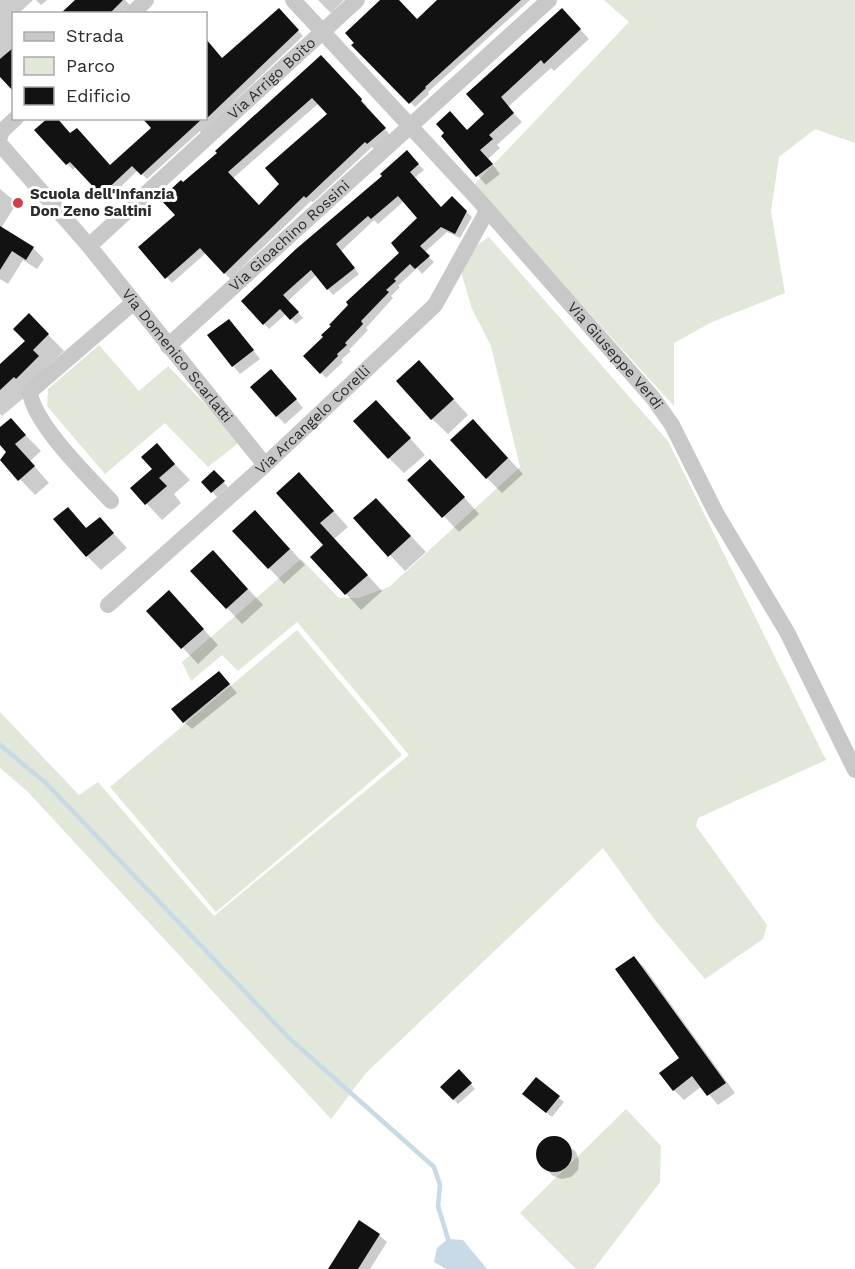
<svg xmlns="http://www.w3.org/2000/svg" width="855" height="1269" font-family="'Work Sans',sans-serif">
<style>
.green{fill:#e1e8da}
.water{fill:#c8dae6}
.shadow{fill:#0003;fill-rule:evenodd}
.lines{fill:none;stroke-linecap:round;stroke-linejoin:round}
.stream{stroke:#c8dae6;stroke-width:4.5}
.building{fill:#121212;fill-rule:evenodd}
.street{stroke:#c8c8c8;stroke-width:16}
.poi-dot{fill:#d04049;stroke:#fff;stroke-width:2}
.labels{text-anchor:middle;stroke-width:6;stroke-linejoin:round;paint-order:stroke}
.street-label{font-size:15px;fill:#2b2b2b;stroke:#fff}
.poi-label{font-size:15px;font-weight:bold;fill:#2b2b2b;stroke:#fff;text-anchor:start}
</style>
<rect width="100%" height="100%" fill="#fff"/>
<!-- green -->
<path class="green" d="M604 0H855V143L815 129 779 157 771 211 785 293 712 322 674 343V406L473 186 629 22Z
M489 237 668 441 826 760 698 818 696 826 767 925 763 939 705 979 654 919 603 848 366 1073 331 1119 27 791 0 768V712L79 795 98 782 214 916 409 755 297 622 238 671 222 655 191 681 182 662 301 559 339 598H358L389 587 520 467 491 346 472 309 461 272 477 245Z
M99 345 139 391 168 366 241 441 208 467 165 423 105 474 47 406 48 389Z
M297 630 402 755 216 912 110 787Z
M626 1109 661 1146 660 1182 594 1269H576L520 1213Z"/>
<!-- water -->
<path class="water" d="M448 1239 463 1240 487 1269H446L434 1262 437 1248Z"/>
<!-- shadow -->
<path class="shadow" d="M0 0H33L18 14H14V47L8 52 0 75Z
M36 0H47L41 5Z
M78 0H125L130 5 121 14H63Z
M318 0H344L331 13Z
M382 0H397L417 21 438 2 436 0H530L428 92 429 94 415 107 353 45Z
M278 10 303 36 201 133 200 131 147 179 138 170 108 199 76 166 73 170 36 131 71 135 110 167 171 118H206V90L209 87 206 83V42L222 59Z
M570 19 589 39 554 71 551 68 508 107 522 122 497 145 500 148 488 159 500 174 486 185 443 136 468 132 487 114 469 94Z
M321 57 367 106 366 107 390 135 374 149 372 147 313 202 311 201 230 279 206 253 172 283 140 248 177 215 183 184ZM319 103 330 114 281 184 259 207 232 179Z
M407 152 424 170 414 178 442 209 452 198 472 217 460 238 447 232 424 253 434 262 422 274 417 268 398 286 400 287 391 296 393 298 366 328 368 330 349 350 351 351 341 360 343 362 326 378 305 356 401 253 419 218 404 201 378 224 374 220 341 251 359 274 333 295 316 275 288 301 303 318 296 324 286 314 269 329 243 301 384 176Z
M0 189 17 203 1 228 33 248 44 259 37 269 23 260 8 284 0 279Z
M29 315 64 351 48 366 31 392 2 416 0 414V366L27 341Z
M236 328 260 359 240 374 233 366Z
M434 378 468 415 448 434 432 419Z
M279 379 303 408 285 424 277 416Z
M391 417 425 455 404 473 389 458Z
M11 420 41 451 30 461 49 483 35 495 1 459 8 452 0 443V429Z
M489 437 523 474 502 493 487 478Z
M157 445 190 480 174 494 181 503 162 520 132 488 154 469Z
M214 472 228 487 217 497 203 482Z
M445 476 479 514 459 532 409 480Z
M314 489 348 527 334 539 382 591 361 610 312 557 325 545 278 493Z
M68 509 87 529 100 519 127 548 101 570 87 556Z
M391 515 426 552 405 571 355 518Z
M271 528 305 565 284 584 269 568Z
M229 568 263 605 242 624 227 608Z
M184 608 218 645 198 664 148 611Z
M226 680 237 693 192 729 184 722Z
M634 958 644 967 735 1093 718 1105 702 1086 684 1100 674 1090 681 1058Z
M459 1071 475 1089 458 1104 442 1087Z
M537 1079 564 1102 552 1117 529 1099Z
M550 1138H559L576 1152 579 1161 578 1170 571 1177 562 1179 553 1176 538 1161 537 1151 541 1142Z
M379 1235 387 1242 370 1269H330Z"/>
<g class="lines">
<!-- stream -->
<path class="stream" d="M0 745 46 783 289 1038 434 1167 440 1185 438 1206 448 1239"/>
</g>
<!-- building -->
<path class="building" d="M75 0H123L109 14H60Z
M380 0H399L417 19 437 0H521L425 87 426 88 409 104 351 45 354 43 345 33Z
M279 8 299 30 206 119V39L222 58Z
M562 8 581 29 544 64 541 60 501 97 514 113 489 135 493 139 480 150 493 164 476 177 441 136 444 133 436 124 450 111 467 130 484 114 466 94Z
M14 47V92L0 77V59Z
M321 55 362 99 361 101 386 128 367 144 365 142 306 198 304 196 224 274 200 248 165 279 138 247 175 215 160 199 181 180 183 182 217 153 215 151ZM312 98 327 114 265 168 279 184 259 205 228 172Z
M48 118H57L70 133 77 128 110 165 151 128 142 118H203L141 175 132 166 101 195 70 162 66 165 34 130Z
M407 150 419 164 410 172 441 207 452 196 467 211 455 234 441 227 420 246 430 256 415 269 410 264 394 279 396 281 386 290 389 292 361 321 363 324 345 343 347 345 337 354 338 356 320 374 303 356 323 337 321 335 331 326 329 325 348 305 346 302 399 253 391 243 417 218 398 196 371 219 368 216 336 244 355 268 327 290 311 270 283 295 299 312 290 320 280 309 263 325 241 301 296 249 382 176 380 174Z
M0 226 34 247 26 260 12 251 0 270Z
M29 313 49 334 33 350 39 356 16 379 14 377 0 390V364L25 341 13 329Z
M229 319 254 350 232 367 207 335Z
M419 360 454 399 431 420 396 381Z
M271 369 297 399 276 417 250 387Z
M376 400 411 438 388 459 353 421Z
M11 418 26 435 15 444 35 466 18 481 0 460 6 452 0 445V427Z
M473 419 508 458 486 479 450 440Z
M157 443 175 464 159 478 167 486 145 505 130 488 152 469 141 457Z
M430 459 465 497 442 518 407 480Z
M214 470 225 481 211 493 201 482Z
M299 472 334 511 320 523 368 575 345 595 310 557 323 545 276 493Z
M376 498 411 536 388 557 353 518Z
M68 507 86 528 100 517 114 533 86 557 53 519Z
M255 510 290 549 268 569 232 531Z
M213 550 248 589 226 609 190 571Z
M169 590 204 629 181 649 146 611Z
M219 671 230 684 183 723 171 709Z
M634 956 726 1083 707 1096 692 1076 673 1091 659 1073 679 1058 615 969Z
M459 1069 472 1083 453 1100 440 1087Z
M536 1077 560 1096 546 1113 522 1094Z
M536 1154a18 18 0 1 1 36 0a18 18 0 1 1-36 0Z
M359 1220 380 1234 358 1269H328Z"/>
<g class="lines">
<!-- street -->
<g class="street">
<path id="s1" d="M293 0 476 197 653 398 672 425 716 513 787 632 855 770"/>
<path d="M132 14 146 0"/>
<path d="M0 137 1 132 16 118"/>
<path id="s2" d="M0 144 89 246 265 465"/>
<path id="s3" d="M89 246 357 0"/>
<path id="s4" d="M168 346 549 0"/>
<path d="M111 501C88 476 35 425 30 393L33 389 134 302"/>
<path id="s5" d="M108 605 265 465 435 305 487 211"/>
</g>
</g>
<!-- markers -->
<circle class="poi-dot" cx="18" cy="203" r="6"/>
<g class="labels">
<!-- street labels -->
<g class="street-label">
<text dy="5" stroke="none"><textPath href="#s3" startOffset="248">Via Arrigo Boito</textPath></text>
<text dy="5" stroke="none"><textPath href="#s4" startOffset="164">Via Gioachino Rossini</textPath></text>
<text dy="5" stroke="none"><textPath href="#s2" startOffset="276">Via Domenico Scarlatti</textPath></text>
<text dy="5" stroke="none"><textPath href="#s1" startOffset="480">Via Giuseppe Verdi</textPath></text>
<text dy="5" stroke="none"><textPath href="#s5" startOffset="276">Via Arcangelo Corelli</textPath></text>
</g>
<!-- poi labels -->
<g class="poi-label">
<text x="30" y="199">Scuola dell'Infanzia<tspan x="30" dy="17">Don Zeno Saltini</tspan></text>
</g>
</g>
<!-- legend -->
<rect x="12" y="12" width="195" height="108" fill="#ffffff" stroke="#aaaaaa" stroke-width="1.5"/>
<rect x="24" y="32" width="30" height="9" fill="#c8c8c8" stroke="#aaaaaa" stroke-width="1.5"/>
<text x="66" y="42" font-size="18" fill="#2b2b2b">Strada</text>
<rect x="24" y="57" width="30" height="18" fill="#e1e8da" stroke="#aaaaaa" stroke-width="1.5"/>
<text x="66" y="72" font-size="18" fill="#2b2b2b">Parco</text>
<rect x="24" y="87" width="30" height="18" fill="#121212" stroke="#aaaaaa" stroke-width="1.5"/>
<text x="66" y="102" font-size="18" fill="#2b2b2b">Edificio</text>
</svg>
